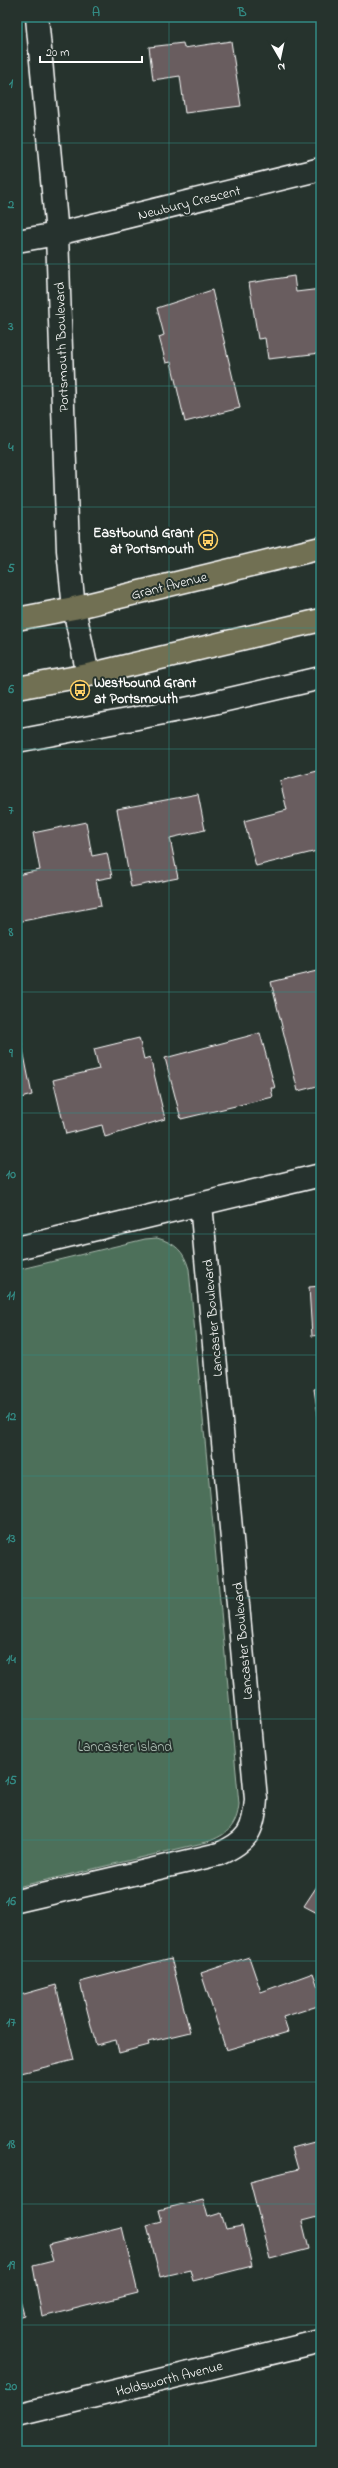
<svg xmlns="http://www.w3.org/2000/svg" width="338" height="2468" font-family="'Indie Flower',sans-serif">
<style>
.green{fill:#4e705a;stroke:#a6b8ac}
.building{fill:#695d5f;stroke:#fff}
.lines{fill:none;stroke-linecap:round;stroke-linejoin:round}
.minor-casing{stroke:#fff;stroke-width:25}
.major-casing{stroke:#fff;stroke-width:25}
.minor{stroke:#26332d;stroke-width:22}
.major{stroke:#716f52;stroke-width:22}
.grid{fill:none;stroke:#338b84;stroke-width:1;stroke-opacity:0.55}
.labels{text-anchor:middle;stroke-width:4;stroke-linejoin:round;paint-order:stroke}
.street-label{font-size:14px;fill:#fff;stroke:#26332d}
.poi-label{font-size:14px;font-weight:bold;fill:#fff;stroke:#26332d;text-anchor:end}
.park-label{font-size:14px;fill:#afbfb5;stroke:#26332d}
.neatline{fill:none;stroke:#338b84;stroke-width:1.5}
.grid-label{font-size:13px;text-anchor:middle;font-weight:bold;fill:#338b84}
</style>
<rect width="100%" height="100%" fill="#26332d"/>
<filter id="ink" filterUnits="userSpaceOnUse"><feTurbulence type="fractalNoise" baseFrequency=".025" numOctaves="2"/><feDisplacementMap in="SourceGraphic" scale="8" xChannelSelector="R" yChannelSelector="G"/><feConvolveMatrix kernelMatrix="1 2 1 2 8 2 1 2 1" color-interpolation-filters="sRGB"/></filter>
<g filter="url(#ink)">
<!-- green -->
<path class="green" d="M157 1238C175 1243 184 1251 189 1269L239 1804C237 1826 227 1835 207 1842L17 1887V1270L145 1239Z"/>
<!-- building -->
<path class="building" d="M231 41 241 106 185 113 180 76 153 80 149 47 183 43 184 48Z
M294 276 296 292 321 289V353L268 359 265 338 258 339 249 283Z
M212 290 240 408 185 422 171 362 166 363 159 337 164 335 157 308Z
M321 770V850L256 866 244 821 287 810 280 781Z
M198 794 205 830 170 838 178 878 131 887 117 809Z
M86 822 92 856 107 853 112 877 96 880 101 906 17 922V875L40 870 33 833Z
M321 970V1085L298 1091 271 982Z
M260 1033 275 1088H271L273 1097 181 1119 165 1058Z
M139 1038 144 1059 150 1057 165 1119 105 1137 102 1125 66 1134 53 1080 99 1069 94 1049Z
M21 1040 32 1095 17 1099V1041Z
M321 1286V1335L312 1336 309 1287Z
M321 1388V1434L314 1389Z
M321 1880V1915L304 1906Z
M249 1957 261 1992 313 1973 318 1987 321 1986V2005L283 2017 288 2032 226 2050 201 1973Z
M171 1958 190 2032 148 2042 149 2045 119 2053 116 2040 96 2045 80 1982Z
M56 1985 74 2060 17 2074V1996Z
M318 2141 321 2152V2216L302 2221 309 2249 270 2259 250 2181 298 2169 292 2148Z
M203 2199 208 2217 221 2213 226 2229 242 2226 252 2266 193 2281 190 2270 160 2277 147 2225 162 2221 159 2210Z
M122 2227 138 2293 42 2317 33 2266 53 2261 48 2245Z
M17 2289 24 2315 17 2317Z"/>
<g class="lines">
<!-- minor casing -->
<g class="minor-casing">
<path id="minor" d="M37 17 57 234 68 550 74 608 88 675
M17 241 57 234 321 169
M17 741 200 706 321 678
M17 1248 321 1175
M17 1901 219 1854C248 1841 254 1831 256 1799L201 1204
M17 2415 321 2341"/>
</g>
<!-- major casing -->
<g class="major-casing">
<path id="major" d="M17 619 74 608 321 548
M17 688 88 675 321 620"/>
</g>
<!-- minor -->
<use href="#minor" class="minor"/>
<!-- major -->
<use href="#major" class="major"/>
</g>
</g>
<!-- grid -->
<path class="grid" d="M169 17V2451M17 143H321M17 264H321M17 386H321M17 507H321M17 628H321M17 749H321M17 870H321M17 992H321M17 1113H321M17 1234H321M17 1355H321M17 1476H321M17 1598H321M17 1719H321M17 1840H321M17 1961H321M17 2082H321M17 2204H321M17 2325H321"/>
<!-- icons -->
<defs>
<g id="bus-ring" transform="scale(1)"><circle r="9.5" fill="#26332d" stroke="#ffd166" stroke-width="1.5"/><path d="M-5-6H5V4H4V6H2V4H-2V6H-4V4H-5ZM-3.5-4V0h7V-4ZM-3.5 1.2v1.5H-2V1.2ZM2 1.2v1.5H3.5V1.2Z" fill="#ffd166"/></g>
</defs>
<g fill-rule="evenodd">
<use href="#bus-ring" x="208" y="540"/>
<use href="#bus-ring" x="80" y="690"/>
</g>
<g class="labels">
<!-- street labels -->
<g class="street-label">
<text transform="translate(189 202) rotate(-14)" y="5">Newbury Crescent</text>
<text transform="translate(61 347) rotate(-92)" y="5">Portsmouth Boulevard</text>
<text transform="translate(169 585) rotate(-14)" y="5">Grant Avenue</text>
<text transform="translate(212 1318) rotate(-95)" y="5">Lancaster Boulevard</text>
<text transform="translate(242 1641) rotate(-95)" y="5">Lancaster Boulevard</text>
<text transform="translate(169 2378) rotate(-14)" y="5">Holdsworth Avenue</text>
</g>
<!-- poi labels -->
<g class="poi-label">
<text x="194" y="537">Eastbound Grant<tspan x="194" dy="16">at Portsmouth</tspan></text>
<text x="94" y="687" text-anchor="start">Westbound Grant<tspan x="94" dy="16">at Portsmouth</tspan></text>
</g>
<!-- park labels -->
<g class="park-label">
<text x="125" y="1751">Lancaster Island</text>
</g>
</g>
<!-- margin -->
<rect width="338" height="2468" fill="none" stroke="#26332d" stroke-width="44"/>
<!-- north arrow -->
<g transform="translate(280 58) rotate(171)" stroke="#26332d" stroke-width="3" paint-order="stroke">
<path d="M0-3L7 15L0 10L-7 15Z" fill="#ffffff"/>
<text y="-6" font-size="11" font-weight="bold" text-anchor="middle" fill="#ffffff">N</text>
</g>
<!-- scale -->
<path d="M40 56v6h102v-6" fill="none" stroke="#ffffff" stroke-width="2"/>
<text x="46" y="56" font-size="12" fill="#ffffff" stroke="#26332d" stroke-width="3" paint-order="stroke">20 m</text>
<rect x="22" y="22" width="294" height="2424" class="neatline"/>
<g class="grid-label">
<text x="96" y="16">A</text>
<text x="242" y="16">B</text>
<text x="11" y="87">1</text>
<text x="11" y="208">2</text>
<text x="11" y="330">3</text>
<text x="11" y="451">4</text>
<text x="11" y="572">5</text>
<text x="11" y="693">6</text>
<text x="11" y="814">7</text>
<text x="11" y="936">8</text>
<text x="11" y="1057">9</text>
<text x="11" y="1178">10</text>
<text x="11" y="1299">11</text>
<text x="11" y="1420">12</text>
<text x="11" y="1542">13</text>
<text x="11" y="1663">14</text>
<text x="11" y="1784">15</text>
<text x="11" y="1905">16</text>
<text x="11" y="2026">17</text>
<text x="11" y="2148">18</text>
<text x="11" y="2269">19</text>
<text x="11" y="2390">20</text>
</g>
</svg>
